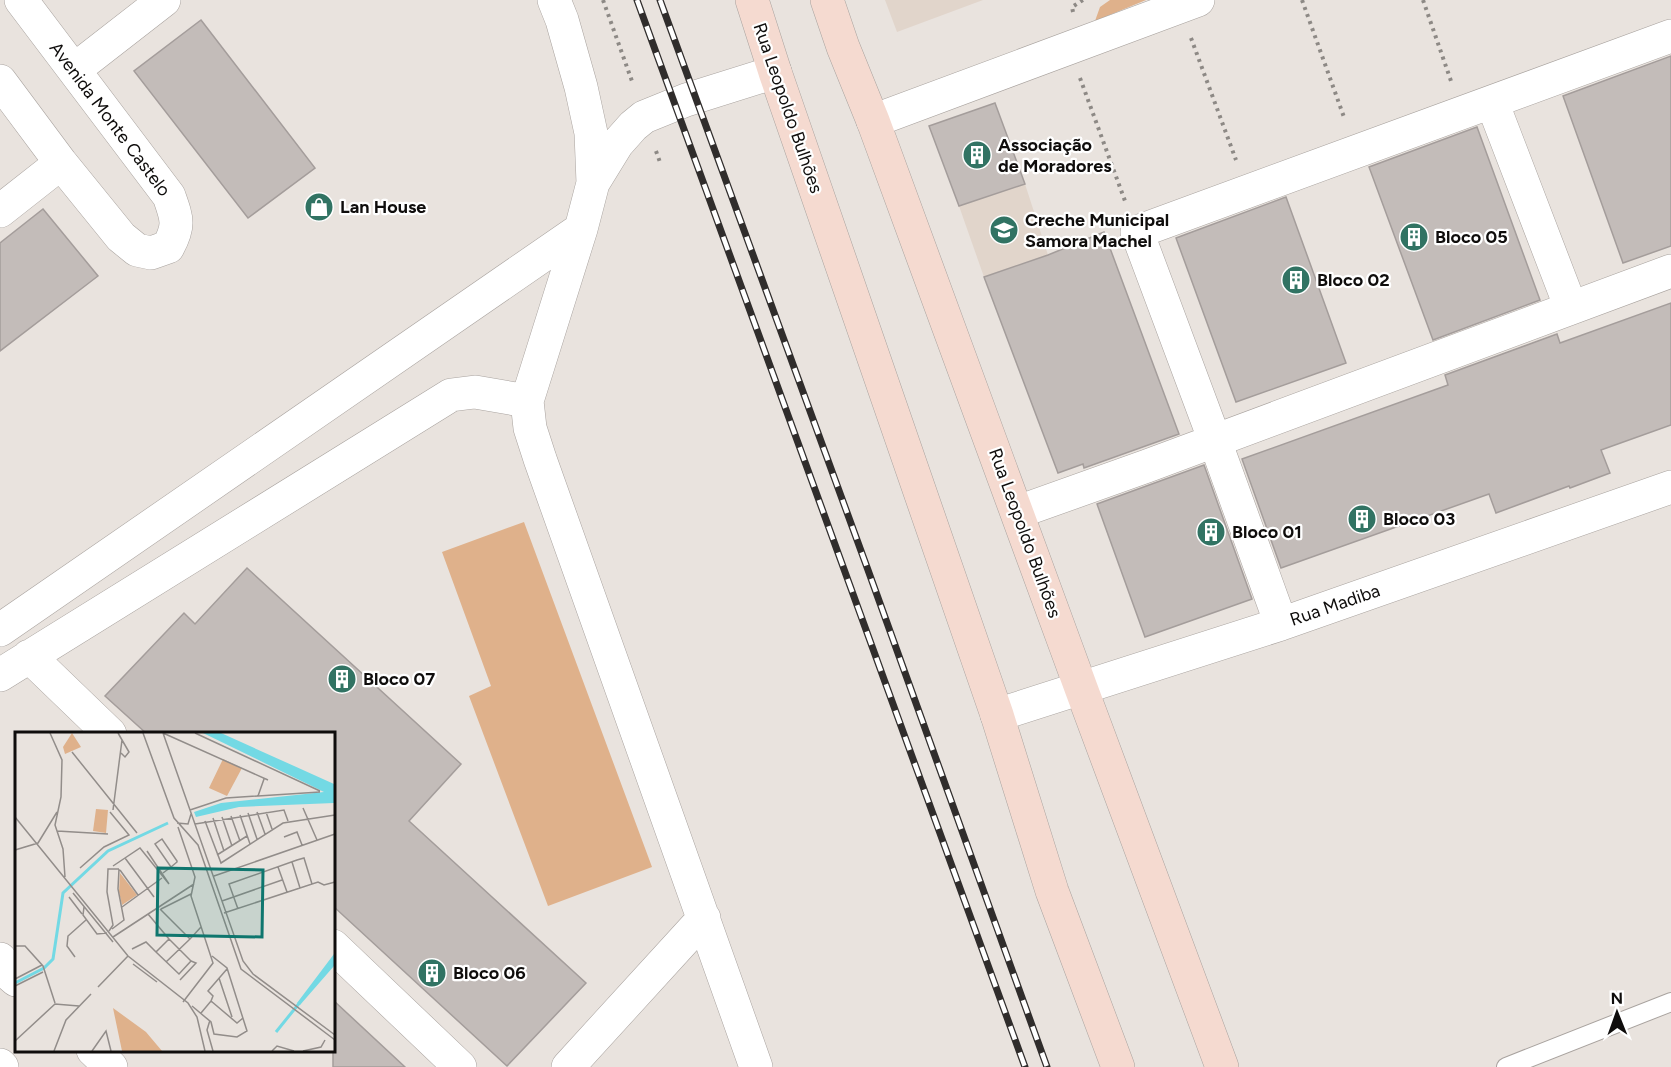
<svg xmlns="http://www.w3.org/2000/svg" width="1671" height="1067" font-family="Figtree,sans-serif">
<style>
.built{fill:#e1d5cb}
.green{fill:#dfb18b}
.building{fill:#c3bcb9;stroke:#a49d9b;stroke-width:1.5}
.lines{fill:none;stroke-linecap:round;stroke-linejoin:round}
.lane-casing{stroke:#a9a39f;stroke-width:20}
.street-casing{stroke:#a9a39f;stroke-width:34}
.secondary-casing{stroke:#a9a39f;stroke-width:34}
.path{stroke:#8d8985;stroke-width:4;stroke-dasharray:3 4.5;stroke-linecap:butt}
.lane{stroke:#fff;stroke-width:18}
.street{stroke:#fff;stroke-width:33}
.secondary{stroke:#f5dad0;stroke-width:33}
.rail-casing{stroke:#302d2c;stroke-width:7}
.rail{stroke:#fff;stroke-width:4.5;stroke-dasharray:14;stroke-linecap:butt}
.labels{text-anchor:middle;stroke-width:4.5;stroke-linejoin:round;paint-order:stroke}
.street-label{font-size:18px;fill:#0f0d0c;stroke:#fff}
.poi-label{font-size:18px;font-weight:bold;fill:#0f0d0c;stroke:#fff;text-anchor:start}
.inset-river{fill:none;stroke:#73d9e4;stroke-width:3}
.inset-road{fill:none;stroke:#928d8a;stroke-width:1.5}
.view{fill:#0f766e;fill-opacity:0.15;stroke:#0f766e;stroke-width:3}
.inset-edge{fill:none;stroke:#0f0d0c;stroke-width:3}
</style>
<rect width="100%" height="100%" fill="#e9e3de"/>
<!-- built -->
<path class="built" d="M885 0H983L897 32Z
M1025 184 1048 255 984 277 959 206Z"/>
<!-- green -->
<path class="green" d="M1110 0H1146L1095 21 1100 7Z
M524 522 652 867 548 906 469 696 491 686 442 552Z"/>
<!-- building -->
<path class="building" d="M201 20 315 168 248 218 134 71Z
M1671 56V246L1623 263 1563 96Z
M995 103 1025 184 959 206 929 126Z
M1477 127 1540 300 1433 340 1369 167Z
M1286 197 1346 363 1236 402 1176 238Z
M43 209 98 276 0 351V243Z
M1104 232 1179 434 1084 468 1083 464 1058 473 984 277 1048 255Z
M1671 303V425L1601 450 1610 473 1570 488 1569 486 1496 513 1489 494 1281 568 1242 459 1448 385 1445 375 1557 334 1560 343Z
M1204 465 1252 599 1145 637 1097 504Z
M247 568 461 764 409 821 586 983 507 1066 333 906V734H147L105 696 184 613 195 624Z
M333 1000 405 1067H333Z"/>
<g class="lines">
<!-- lane casing -->
<g class="lane-casing">
<path id="lane" d="M1506 1067 1671 1002"/>
</g>
<!-- street casing -->
<g class="street-casing">
<path id="street" d="M554 0 562 20 581 87 591 133 593 183 581 229 527 401 530 428 540 459 756 1067
M74 70 164 0
M0 81 61 163 121 237 137 250 151 253 168 247C180 225 177 219 169 196L21 0
M1492 102 1571 308
M873 121 1198 0
M593 183 617 144 633 126 644 117 686 100 775 72
M0 211 61 163
M1018 512 1147 466 1671 271
M1281 624 1215 441 1137 232 1671 36
M0 630 581 229
M29 656 110 734
M0 675 451 395 475 392 527 401
M997 715 1281 624 1671 487
M333 946 460 1067
M0 959 9 974 16 980
M93 1050 111 1067
M0 1065 2 1067
M568 1067 704 918"/>
</g>
<!-- secondary casing -->
<g class="secondary-casing">
<path id="secondary" d="M752 0 775 72 997 715 1052 891 1118 1067
M827 0 843 47 873 121 1081 688 1222 1067"/>
</g>
<!-- path -->
<path class="path" d="M603 0 633 84
M1302 0 1345 120
M1423 0 1451 81
M1073 12 1072 7 1083 0
M1191 38 1236 160
M1080 78 1125 201
M656 151 661 165"/>
<!-- lane -->
<use href="#lane" class="lane"/>
<!-- street -->
<use href="#street" class="street"/>
<!-- secondary -->
<use href="#secondary" class="secondary"/>
<!-- rail casing -->
<g class="rail-casing">
<path id="rail" d="M637 0 1025 1067
M660 0 868 570 1047 1067"/>
</g>
<!-- rail -->
<use href="#rail" class="rail"/>
</g>
<!-- icons -->
<defs>
<g id="building-disc" transform="scale(1.5)"><circle r="9.5" fill="#317363" stroke="#fff"/><path d="M-4-6H4V6H1V3H-1V6H-4ZM-2.5-4.3h1.7v1.8h-1.7ZM.8-4.3h1.7v1.8H.8ZM-2.5-1h1.7V.8h-1.7ZM.8-1h1.7V.8H.8Z" fill="#fff"/></g>
<g id="shop-disc" transform="scale(1.5)"><circle r="9.5" fill="#317363" stroke="#fff"/><path d="M-5-2.5h2.3a2.7 3.5 0 0 1 5.4 0H5L5.5 6h-11ZM-1.5-2.5h3a1.5 2.3 0 0 0-3 0Z" fill="#fff"/></g>
<g id="school-disc" transform="scale(1.5)"><circle r="9.5" fill="#317363" stroke="#fff"/><path d="M0-5L7-2L0 1L-7-2ZM-4 1L0 2.5L4 1V4Q0 6-4 4Z" fill="#fff"/></g>
</defs>
<g fill-rule="evenodd">
<use href="#building-disc" x="977" y="155"/>
<use href="#shop-disc" x="319" y="207"/>
<use href="#school-disc" x="1004" y="230"/>
<use href="#building-disc" x="1414" y="237"/>
<use href="#building-disc" x="1296" y="280"/>
<use href="#building-disc" x="1362" y="519"/>
<use href="#building-disc" x="1211" y="532"/>
<use href="#building-disc" x="342" y="679"/>
<use href="#building-disc" x="432" y="973"/>
</g>
<g class="labels">
<!-- street labels -->
<g class="street-label">
<text transform="translate(788 108) rotate(71)" y="6">Rua Leopoldo Bulhões</text>
<text transform="translate(110 119) rotate(53)" y="6">Avenida Monte Castelo</text>
<text transform="translate(1025 533) rotate(70)" y="6">Rua Leopoldo Bulhões</text>
<text transform="translate(1335 605) rotate(-19)" y="6">Rua Madiba</text>
</g>
<!-- poi labels -->
<g class="poi-label">
<text x="998" y="151">Associação<tspan x="998" dy="21">de Moradores</tspan></text>
<text x="340" y="213">Lan House</text>
<text x="1025" y="226">Creche Municipal<tspan x="1025" dy="21">Samora Machel</tspan></text>
<text x="1435" y="243">Bloco 05</text>
<text x="1317" y="286">Bloco 02</text>
<text x="1383" y="525">Bloco 03</text>
<text x="1232" y="538">Bloco 01</text>
<text x="363" y="685">Bloco 07</text>
<text x="453" y="979">Bloco 06</text>
</g>
</g>
<!-- overview -->
<g transform="translate(15 732)">
<rect width="320" height="320" fill="#e9e3de"/>
<path d="M57 1 66 15 50 22 48 15ZM208 27 227 36 212 64 194 56ZM81 77 93 78 91 101 78 99ZM105 141 122 163 107 173 104 160ZM98 276 131 300 147 319H107Z" fill="#dfb18b"/>
<path d="M188 1H206L319 52V71L224 75 181 85 179 80 206 71 309 60ZM319 222V234L285 273 282 271Z" fill="#73d9e4"/>
<path class="inset-river" d="M0 251 29 236 38 227 48 161 93 119 153 91M261 300 286 269"/>
<path class="inset-road" d="M35 1 47 28 46 65 40 93 48 117 50 145M103 1 114 20 110 25 106 21M128 1 159 86 183 113 226 237 320 308M148 1 253 48M148 1 228 229 238 242 320 303M180 1 305 59M57 20 122 101M243 64 249 47M288 76 302 108M98 78 107 8M175 78 211 66 305 60M242 80 250 102M251 80 257 97M233 81 242 107M225 83 235 112M216 84 225 109M0 85 113 224 173 271 182 285 190 319M207 85 217 114M198 86 209 119M190 89 206 131 268 91 320 83M162 91 173 92 176 82M180 92 269 78 273 89M163 95 180 145 176 164 198 231 168 270M42 99 93 102M269 105 282 100 287 113M0 118 23 111 42 80M132 119 154 152M202 123 232 104M110 126 139 165M277 130 285 156M98 134 125 116 154 152M263 135 272 160M65 136 89 115 114 103 95 80M105 138 123 163M148 141 156 135 162 130V129L147 107 140 112 156 135M199 144 320 102M58 161 98 210M54 165 67 182M207 169 267 148M69 175 68 183 82 202 92 201M107 175 147 146M145 177 175 207 186 195M146 177 176 162M223 177 214 152 282 128 289 126 297 152M209 181 303 150 309 153 320 150M133 182 154 207M97 197 109 188 103 157 104 137M94 199 98 193 92 160 93 137H104M98 205 179 152M154 207 176 229 164 242 141 220ZM0 214H10L28 234 40 271M117 217 131 210 141 220M60 225 52 214 53 204 71 188M151 230 175 207M118 232 142 250M204 246 217 285M0 247 27 233M165 248 181 231 176 229M0 254 28 240M83 255 113 224M196 269 198 264 193 259 212 237M177 274 196 290 199 302 222 305 232 299 212 236 197 224M186 281 196 269 222 291 228 286M195 288 192 298 198 319M0 309 40 272 64 274M39 319 51 288 76 262M77 319 91 299 96 319M257 319 262 314 279 319M288 319 306 315 310 308"/>
<path class="view" d="M143 136 248 138 247 205 142 203Z"/>
<rect width="320" height="320" class="inset-edge"/>
</g>
<!-- north arrow -->
<g transform="translate(1617 1013) rotate(359)" stroke="#ffffff" stroke-width="4.5" paint-order="stroke">
<path d="M0-4.5L10 22L0 15L-10 22Z" fill="#0f0d0c"/>
<text y="-9" font-size="16" font-weight="bold" text-anchor="middle" fill="#0f0d0c">N</text>
</g>
</svg>
